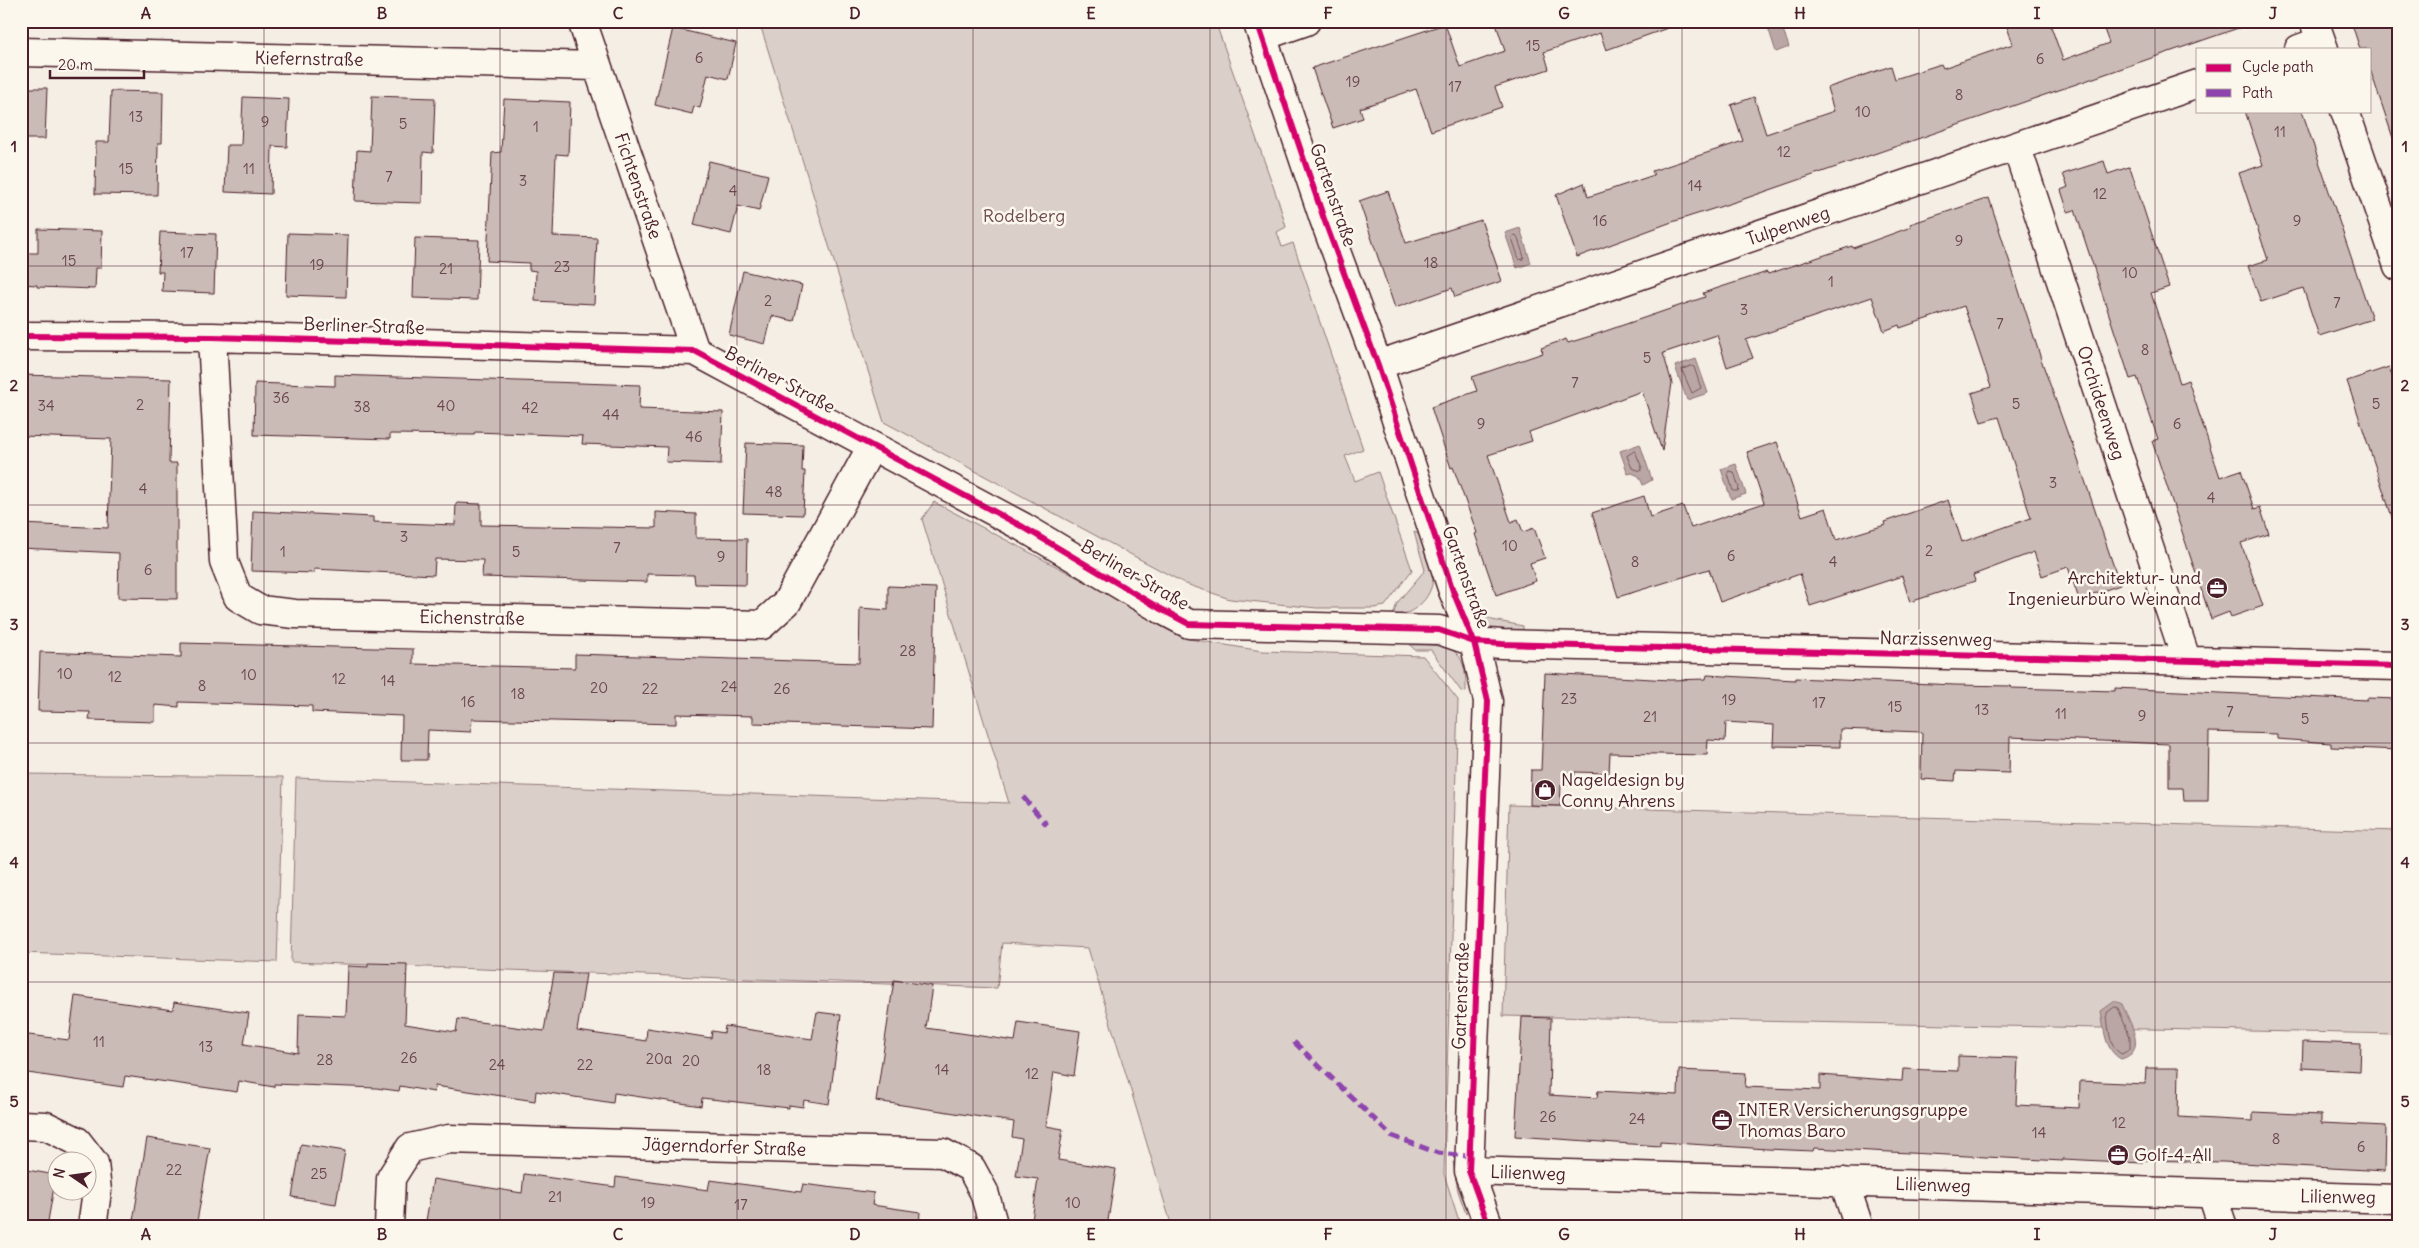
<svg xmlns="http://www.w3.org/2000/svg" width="2419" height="1248" font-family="Delius,sans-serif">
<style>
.green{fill:#dbd0c9;stroke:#92787a}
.water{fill:#baa7a5;stroke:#8d7174}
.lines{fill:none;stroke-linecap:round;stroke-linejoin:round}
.shore{stroke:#77555c;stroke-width:1}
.building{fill:#cabbb6;stroke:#4a1f2b}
.street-casing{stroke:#4a1f2b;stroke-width:31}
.street{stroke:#fbf7ec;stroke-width:28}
.quiet{stroke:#8e44ad;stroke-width:5;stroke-dasharray:10 5;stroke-linecap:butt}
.cycleway-casing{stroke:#fbf7ec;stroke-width:9}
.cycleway{stroke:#d6006c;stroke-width:6}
.grid{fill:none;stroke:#4a1f2b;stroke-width:1;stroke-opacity:0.55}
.labels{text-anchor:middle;stroke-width:5;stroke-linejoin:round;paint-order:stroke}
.number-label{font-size:15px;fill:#6a464e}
.street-label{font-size:18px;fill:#4a1f2b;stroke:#fbf7ec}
.park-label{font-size:18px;fill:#6e4b52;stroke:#fbf7ec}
.poi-label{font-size:18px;fill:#4a1f2b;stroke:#fbf7ec;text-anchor:start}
.neatline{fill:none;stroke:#4a1f2b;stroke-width:2}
.grid-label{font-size:16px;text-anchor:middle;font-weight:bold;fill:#4a1f2b}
</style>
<rect width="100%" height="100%" fill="#f4eee4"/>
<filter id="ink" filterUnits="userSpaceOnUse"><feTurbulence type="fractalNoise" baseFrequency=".02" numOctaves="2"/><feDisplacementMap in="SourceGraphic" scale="10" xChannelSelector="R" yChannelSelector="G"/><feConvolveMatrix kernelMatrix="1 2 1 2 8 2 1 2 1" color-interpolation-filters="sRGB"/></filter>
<g filter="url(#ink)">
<!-- green -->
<path class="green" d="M759 21H1215L1279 203 1286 227 1277 232 1282 247 1293 243 1363 449 1345 456 1355 481 1378 472 1412 570 1385 606 1374 608H1317L1230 599 1186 584 884 422Z
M934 502 1124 602 1189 639 1262 651 1423 656 1458 700 1444 1174 1461 1227H1172L1088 948 1002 943 997 988 291 962 296 778 1009 803 922 519Z
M1414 532 1422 535C1425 547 1432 560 1433 572 1435 596 1415 615 1393 616L1397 603 1425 570Z
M1475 609 1492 620 1523 626V632L1487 630 1474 620Z
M1410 645C1450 644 1467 646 1466 692L1461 691 1431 650H1415Z
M21 774 283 777 277 962 21 953Z
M1509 805 2398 831V1034L1503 1016Z
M1453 1162 1456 1163 1469 1207 1466 1214 1458 1191Z"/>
<!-- water -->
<path class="water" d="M1766 21H1780L1789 47 1776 52Z
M1520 228 1531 263 1517 268 1505 233Z
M1696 359 1708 393 1687 400 1675 366Z
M1640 444 1652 480 1643 485 1639 476 1632 473 1628 474 1620 451Z
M1736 464 1746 494 1731 499 1721 469Z
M2115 1001 2122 1004C2129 1021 2149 1052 2121 1059 2104 1050 2104 1028 2101 1011Z"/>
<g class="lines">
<!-- shore -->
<path class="shore" d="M1514 235 1517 236 1524 257 1522 260 1519 259 1512 238Z
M1691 366 1694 367 1701 388 1692 393 1682 370Z
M1635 451 1642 468 1641 471 1632 468 1627 456Z
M1729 471 1734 472 1739 488 1738 491H1733L1728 474Z
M2115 1007 2118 1008 2130 1037V1049L2122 1054C2109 1049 2108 1025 2107 1013Z"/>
</g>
<!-- building -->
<path class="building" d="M1495 21H1676V25L1606 50 1600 33 1544 52 1549 69 1495 87 1502 107 1431 131 1416 89 1360 108 1363 118 1333 128 1312 68 1445 24 1460 67 1505 51Z
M2024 21H2049L2063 60 2109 43 2101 21H2246L2247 25 1738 201 1669 223 1577 257 1556 195 1584 183 1588 197 1654 175 1652 171 1743 141 1731 105 1754 97 1766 134 1834 111 1827 88 1891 66 1895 79 1941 64 1943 68 2013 44 2007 27Z
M2351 21H2398V137L2393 138 2370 69V49H2360Z
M673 28 736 43 728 79 708 74 700 108 694 106 692 114 655 105Z
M21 88H47L45 139H21Z
M111 91 163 92 162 143H158L157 195 95 194 96 142H109Z
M372 96 435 98 433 153 423 152 422 203 355 201 357 150 370 151Z
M243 97 289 99 287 147 272 146 271 194 225 192 227 145H241Z
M504 99 570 102 568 155 556 154 553 236 597 238 594 304 535 301 536 271 529 270V263L487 261 492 153 501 152Z
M2245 111H2302L2372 319 2319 336 2303 288 2261 302 2248 266 2268 260 2239 173 2263 165Z
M709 161 768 175 759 211 738 206 731 234 694 225Z
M2104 161 2108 174 2129 167 2131 170 2169 287 2151 293 2180 383 2188 380 2220 477 2241 470 2254 509 2260 507 2269 534 2241 543 2263 606 2231 617 2229 612 2211 619 2152 441 2158 439 2137 377 2130 379 2075 210 2068 212 2061 190 2068 187 2063 174Z
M1388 191 1406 243 1481 220 1502 281 1455 297 1452 288 1395 308 1359 201Z
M1989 198 2043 365 2071 443 2072 442 2120 585 2079 599 2068 567 2042 576 2034 552 1973 575 1975 581 1910 602 1902 576 1810 606 1800 574 1720 602 1709 569 1618 597 1592 513 1644 496 1650 517 1683 506 1691 528 1764 503 1747 452 1777 442 1802 516 1826 508 1836 540 1885 525 1884 522 1948 500 1962 542 2031 518 1999 417 1981 422 1972 393 1991 387 1964 306 1900 328 1899 325 1884 331 1872 297 1746 340 1753 358 1727 367 1717 335 1663 353 1672 383 1662 451 1642 391 1529 432 1532 441 1488 455 1511 522 1518 519 1523 532 1534 528 1545 558 1530 563 1536 581 1496 595 1475 534 1477 533 1453 467 1451 468 1431 407 1477 391 1472 377 1543 353 1541 348 1566 339 1568 343 1594 335 1705 297 1703 293 1767 272 1768 274 1852 246 1853 248 1911 227 1910 224Z
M38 229 102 231 101 268H96L95 289 37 287V285L21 284V253H38Z
M160 232 216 234 214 293 162 291 163 272H158Z
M288 233 348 235 346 297 286 295Z
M415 238 479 240 477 300 413 298Z
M743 271 802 285 794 321 772 316 765 344 729 335Z
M2389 367 2398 393V520H2393L2347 381Z
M21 375 171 379 169 463H177V599L118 598 119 553 21 548V524L108 528 111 439 21 436Z
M335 375 640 385 639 409 723 412 721 464 666 462 667 447 582 444 583 436 475 432 474 435 390 434V439L254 435 255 383 335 386Z
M746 443 803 445 802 471H805L803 515 743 513Z
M456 503 481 504V525L656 528V512L696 514V538L747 539 746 585 695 584 694 575 647 574V582L482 577 483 560 435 559 434 575 314 569V573L251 571 253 511 373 517V522L455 525Z
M888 586 936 588 932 729 753 723V716L676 714V724L472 719 471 732 428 730 427 760H401L402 716 312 712V706L179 702V707L155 705V722L89 720 90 712 38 711 40 652 181 657V643L413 649V664L575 668V654L859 663 860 608 888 610Z
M1545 673 1670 680 1706 679 1707 675 1795 680V678L1955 685 2011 686V688L2115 691V688L2367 700V698L2398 699V750L2331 747V743L2277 739V734L2209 732 2208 801H2184L2183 788H2169V744L2010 737 2009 773 1956 771 1955 781 1921 779 1922 732 1840 729V747L1773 746 1774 725 1726 722 1725 741 1708 740 1707 755 1610 753 1609 773 1575 772 1574 785H1561L1560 806 1530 805 1531 770H1541Z
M368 963 407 964 405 1024 456 1032 458 1019 544 1031 554 973 586 974 577 1031 633 1039 646 1041 647 1028 711 1038 712 1031 724 1033 725 1026 812 1039 817 1012 841 1015 829 1104 804 1100 803 1107 789 1105V1108L702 1098 701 1106 614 1093 613 1103 536 1091 535 1101 435 1086 434 1092 400 1086 399 1091 376 1088 274 1084V1087L239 1081 237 1092 125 1076 123 1087 21 1072V1034L69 1040 75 996 173 1010 174 1002 249 1013 244 1044 298 1053 299 1014 346 1016 348 966 368 967Z
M894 980 932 986 926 1028 1015 1041 1018 1022 1080 1031 1074 1076 1054 1072 1046 1126 1063 1129 1058 1160 1116 1169 1107 1227H1031L1038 1179 1016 1176 1022 1139 1012 1137 1014 1122 876 1101Z
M1522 1017 1551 1018 1549 1095 1597 1098 1598 1091 1678 1095 1679 1070 1746 1073 1745 1087 1820 1090V1075L1902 1081 1903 1069 1958 1071V1056L2018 1058 2016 1105 2079 1108 2080 1081 2145 1084 2146 1068H2179L2178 1117 2253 1121V1112L2321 1115V1123L2386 1126 2385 1171 2223 1162 2142 1160V1163L2063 1159V1161L1814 1148 1813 1151 1767 1149 1660 1142V1146L1515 1136Z
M2303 1042 2361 1044 2360 1071 2302 1068Z
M147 1138 210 1148 196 1227H132Z
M301 1144 345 1151 336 1204 292 1197Z
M21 1169 56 1175 47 1227 21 1223Z
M524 1174 615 1187 616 1177 708 1190 710 1180 801 1192 803 1184 874 1193 872 1205 920 1212 919 1227H425L433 1179 522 1193Z"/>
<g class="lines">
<!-- street casing -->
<g class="street-casing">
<path id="street" d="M582 21 695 351
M1257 21 1324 219 1378 365 1453 591 1474 642 1488 701 1469 1171 1489 1227
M2314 21 2324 49
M1263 36 1306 21
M2299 49 2321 41
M21 52 597 66
M2345 111 2398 266
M2017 148 2186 659
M21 336 212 337 695 351 1023 527 1159 608 1189 624 1439 630 1474 642 1502 644 2398 666
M212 337 224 562 238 597 260 610 295 614 762 625 787 602 872 446
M1378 365 2198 84
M21 1125 46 1126 77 1141 94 1163 97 1191 92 1227
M1469 1171 2398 1199
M1844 1182 1859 1227
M2212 1194 2223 1227
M389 1227 391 1178 410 1148 449 1139 943 1153 971 1168 984 1192 994 1227"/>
</g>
<!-- street -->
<use href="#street" class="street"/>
<!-- quiet -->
<path class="quiet" d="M1023 797 1047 825
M1294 1042 1392 1136 1438 1153 1469 1156"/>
<!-- cycleway casing -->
<g class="cycleway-casing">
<path id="cycleway" d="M1257 21 1324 219 1378 365 1453 591 1474 642 1488 701 1469 1171 1489 1227
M21 336 212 337 695 351 1023 527 1159 608 1189 624 1439 630 1474 642 1502 644 2398 666"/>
</g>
<!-- cycleway -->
<use href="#cycleway" class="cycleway"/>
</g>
</g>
<!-- grid -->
<path class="grid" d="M264 21V1227M500 21V1227M737 21V1227M973 21V1227M1210 21V1227M1446 21V1227M1682 21V1227M1919 21V1227M2155 21V1227M21 266H2398M21 505H2398M21 743H2398M21 982H2398"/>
<!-- icons -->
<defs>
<g id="office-disc" transform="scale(1.125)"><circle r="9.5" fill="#4a1f2b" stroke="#fbf7ec"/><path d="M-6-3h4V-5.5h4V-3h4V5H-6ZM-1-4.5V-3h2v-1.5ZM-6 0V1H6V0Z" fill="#fff"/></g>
<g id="shop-disc" transform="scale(1.125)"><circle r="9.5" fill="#4a1f2b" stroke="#fbf7ec"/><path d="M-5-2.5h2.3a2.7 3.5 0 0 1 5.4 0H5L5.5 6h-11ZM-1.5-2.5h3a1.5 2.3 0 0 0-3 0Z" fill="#fff"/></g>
</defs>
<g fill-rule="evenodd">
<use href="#office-disc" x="2217" y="588"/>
<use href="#shop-disc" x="1545" y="790"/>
<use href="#office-disc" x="1722" y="1120"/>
<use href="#office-disc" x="2118" y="1155"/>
</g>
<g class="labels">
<!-- number labels -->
<g class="number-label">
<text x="1533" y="51">15</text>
<text x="699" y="63">6</text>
<text x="2040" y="64">6</text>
<text x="1353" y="87">19</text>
<text x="1455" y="92">17</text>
<text x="1959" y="100">8</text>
<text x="1863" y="117">10</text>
<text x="136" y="122">13</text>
<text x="265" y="127">9</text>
<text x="403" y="129">5</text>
<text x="536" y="132">1</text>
<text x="2280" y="137">11</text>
<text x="1784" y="157">12</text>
<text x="126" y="174">15</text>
<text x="249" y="174">11</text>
<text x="389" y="182">7</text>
<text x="523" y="186">3</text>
<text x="1695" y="191">14</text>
<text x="733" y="196">4</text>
<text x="2100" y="199">12</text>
<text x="1600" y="226">16</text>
<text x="2297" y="226">9</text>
<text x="1959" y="246">9</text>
<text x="187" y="258">17</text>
<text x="69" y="266">15</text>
<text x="1431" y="268">18</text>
<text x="317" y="270">19</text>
<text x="562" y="272">23</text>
<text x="446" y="274">21</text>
<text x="2130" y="278">10</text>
<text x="1831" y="287">1</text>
<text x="768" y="306">2</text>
<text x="2337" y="308">7</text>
<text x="1744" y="315">3</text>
<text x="2000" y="329">7</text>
<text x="2145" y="355">8</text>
<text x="1647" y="363">5</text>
<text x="1575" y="388">7</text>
<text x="281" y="403">36</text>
<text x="2016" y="409">5</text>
<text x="2376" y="409">5</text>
<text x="140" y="410">2</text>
<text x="46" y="411">34</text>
<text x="446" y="411">40</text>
<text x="362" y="412">38</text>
<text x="530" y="413">42</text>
<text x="611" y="420">44</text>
<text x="1481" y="429">9</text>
<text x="2177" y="429">6</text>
<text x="694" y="442">46</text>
<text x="2053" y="488">3</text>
<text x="143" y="494">4</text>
<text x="774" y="497">48</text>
<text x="2211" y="503">4</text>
<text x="404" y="542">3</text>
<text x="1510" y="551">10</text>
<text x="617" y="553">7</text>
<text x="1929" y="556">2</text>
<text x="283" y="557">1</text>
<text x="516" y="557">5</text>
<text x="1731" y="561">6</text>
<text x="721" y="562">9</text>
<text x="1635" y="567">8</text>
<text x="1833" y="567">4</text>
<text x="148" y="575">6</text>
<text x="908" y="656">28</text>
<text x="65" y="679">10</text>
<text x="249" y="680">10</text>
<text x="115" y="682">12</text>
<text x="339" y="684">12</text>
<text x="388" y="686">14</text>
<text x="202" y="691">8</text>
<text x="729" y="692">24</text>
<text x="599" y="693">20</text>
<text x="650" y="694">22</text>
<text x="782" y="694">26</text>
<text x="518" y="699">18</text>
<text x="1569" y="704">23</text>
<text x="1729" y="705">19</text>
<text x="468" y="707">16</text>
<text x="1819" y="708">17</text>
<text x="1895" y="712">15</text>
<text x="1982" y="715">13</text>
<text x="2230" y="717">7</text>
<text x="2061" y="719">11</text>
<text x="2142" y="721">9</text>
<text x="1650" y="722">21</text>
<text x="2305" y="724">5</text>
<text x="99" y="1047">11</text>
<text x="206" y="1052">13</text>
<text x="409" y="1063">26</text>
<text x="659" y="1064">20a</text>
<text x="325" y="1065">28</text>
<text x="691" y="1066">20</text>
<text x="497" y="1070">24</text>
<text x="585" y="1070">22</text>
<text x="764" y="1075">18</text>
<text x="942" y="1075">14</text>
<text x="1032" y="1079">12</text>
<text x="1548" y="1122">26</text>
<text x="1637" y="1124">24</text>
<text x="2119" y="1128">12</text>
<text x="2039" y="1138">14</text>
<text x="2276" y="1144">8</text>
<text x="2361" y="1152">6</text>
<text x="174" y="1175">22</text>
<text x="319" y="1179">25</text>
<text x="555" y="1202">21</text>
<text x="648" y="1208">19</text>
<text x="1073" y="1208">10</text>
<text x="741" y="1210">17</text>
</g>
<!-- street labels -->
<g class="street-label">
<text transform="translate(309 59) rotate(1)" y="6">Kiefernstraße</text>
<text transform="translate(638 186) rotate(71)" y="6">Fichtenstraße</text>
<text transform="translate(1333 195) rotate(71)" y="6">Gartenstraße</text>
<text transform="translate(1788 226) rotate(-19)" y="6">Tulpenweg</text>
<text transform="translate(364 326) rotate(2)" y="6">Berliner Straße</text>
<text transform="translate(780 380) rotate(28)" y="6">Berliner Straße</text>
<text transform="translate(2101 403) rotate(72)" y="6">Orchideenweg</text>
<text transform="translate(1135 575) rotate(30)" y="6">Berliner Straße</text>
<text transform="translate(1466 577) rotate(70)" y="6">Gartenstraße</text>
<text transform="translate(472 618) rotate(1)" y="6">Eichenstraße</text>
<text transform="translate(1936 639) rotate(1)" y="6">Narzissenweg</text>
<text transform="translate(1461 996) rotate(-88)" y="6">Gartenstraße</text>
<text transform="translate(724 1147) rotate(2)" y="6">Jägerndorfer Straße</text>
<text transform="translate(1528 1173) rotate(2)" y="6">Lilienweg</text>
<text transform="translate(1933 1185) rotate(2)" y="6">Lilienweg</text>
<text transform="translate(2338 1197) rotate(1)" y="6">Lilienweg</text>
</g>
<!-- park labels -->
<g class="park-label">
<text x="1024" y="222">Rodelberg</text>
</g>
<!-- poi labels -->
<g class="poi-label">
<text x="2201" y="584" text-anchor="end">Architektur- und<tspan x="2201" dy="21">Ingenieurbüro Weinand</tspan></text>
<text x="1561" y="786">Nageldesign by<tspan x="1561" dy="21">Conny Ahrens</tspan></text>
<text x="1738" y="1116">INTER Versicherungsgruppe<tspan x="1738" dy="21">Thomas Baro</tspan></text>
<text x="2134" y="1161">Golf-4-All</text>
</g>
</g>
<!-- margin -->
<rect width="2419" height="1248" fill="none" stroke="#fbf7ec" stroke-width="55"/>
<!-- legend -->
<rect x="2196" y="48" width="175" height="65" fill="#fbf7ec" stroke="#b4a19f"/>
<rect x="2206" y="64" width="25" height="8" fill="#d6006c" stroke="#b4a19f"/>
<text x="2242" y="72" font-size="15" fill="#4a1f2b">Cycle path</text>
<rect x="2206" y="89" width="25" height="8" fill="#8e44ad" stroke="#b4a19f"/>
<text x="2242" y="98" font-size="15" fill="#4a1f2b">Path</text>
<!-- north arrow -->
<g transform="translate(72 1176) rotate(283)"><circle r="24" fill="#fbf7ec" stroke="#b4a19f"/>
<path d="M0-4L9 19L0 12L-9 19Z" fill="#4a1f2b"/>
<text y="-8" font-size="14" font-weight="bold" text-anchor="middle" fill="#4a1f2b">N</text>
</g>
<!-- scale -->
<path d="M50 70v8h94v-8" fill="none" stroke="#4a1f2b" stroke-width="2.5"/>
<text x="58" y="70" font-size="15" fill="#4a1f2b" stroke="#fbf7ec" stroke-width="4" paint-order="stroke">20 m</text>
<rect x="28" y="28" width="2364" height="1192" class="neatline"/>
<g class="grid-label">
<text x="146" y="19">A</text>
<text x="382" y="19">B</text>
<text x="618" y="19">C</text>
<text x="855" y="19">D</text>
<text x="1091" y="19">E</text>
<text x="1328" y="19">F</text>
<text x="1564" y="19">G</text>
<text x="1800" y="19">H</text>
<text x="2037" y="19">I</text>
<text x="2273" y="19">J</text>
<text x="14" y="152">1</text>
<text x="2405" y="152">1</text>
<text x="14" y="391">2</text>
<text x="2405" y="391">2</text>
<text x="14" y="630">3</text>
<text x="2405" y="630">3</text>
<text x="14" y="868">4</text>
<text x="2405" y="868">4</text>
<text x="14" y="1107">5</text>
<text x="2405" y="1107">5</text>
<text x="146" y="1240">A</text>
<text x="382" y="1240">B</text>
<text x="618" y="1240">C</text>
<text x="855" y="1240">D</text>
<text x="1091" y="1240">E</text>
<text x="1328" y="1240">F</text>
<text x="1564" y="1240">G</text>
<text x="1800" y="1240">H</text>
<text x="2037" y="1240">I</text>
<text x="2273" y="1240">J</text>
</g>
</svg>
